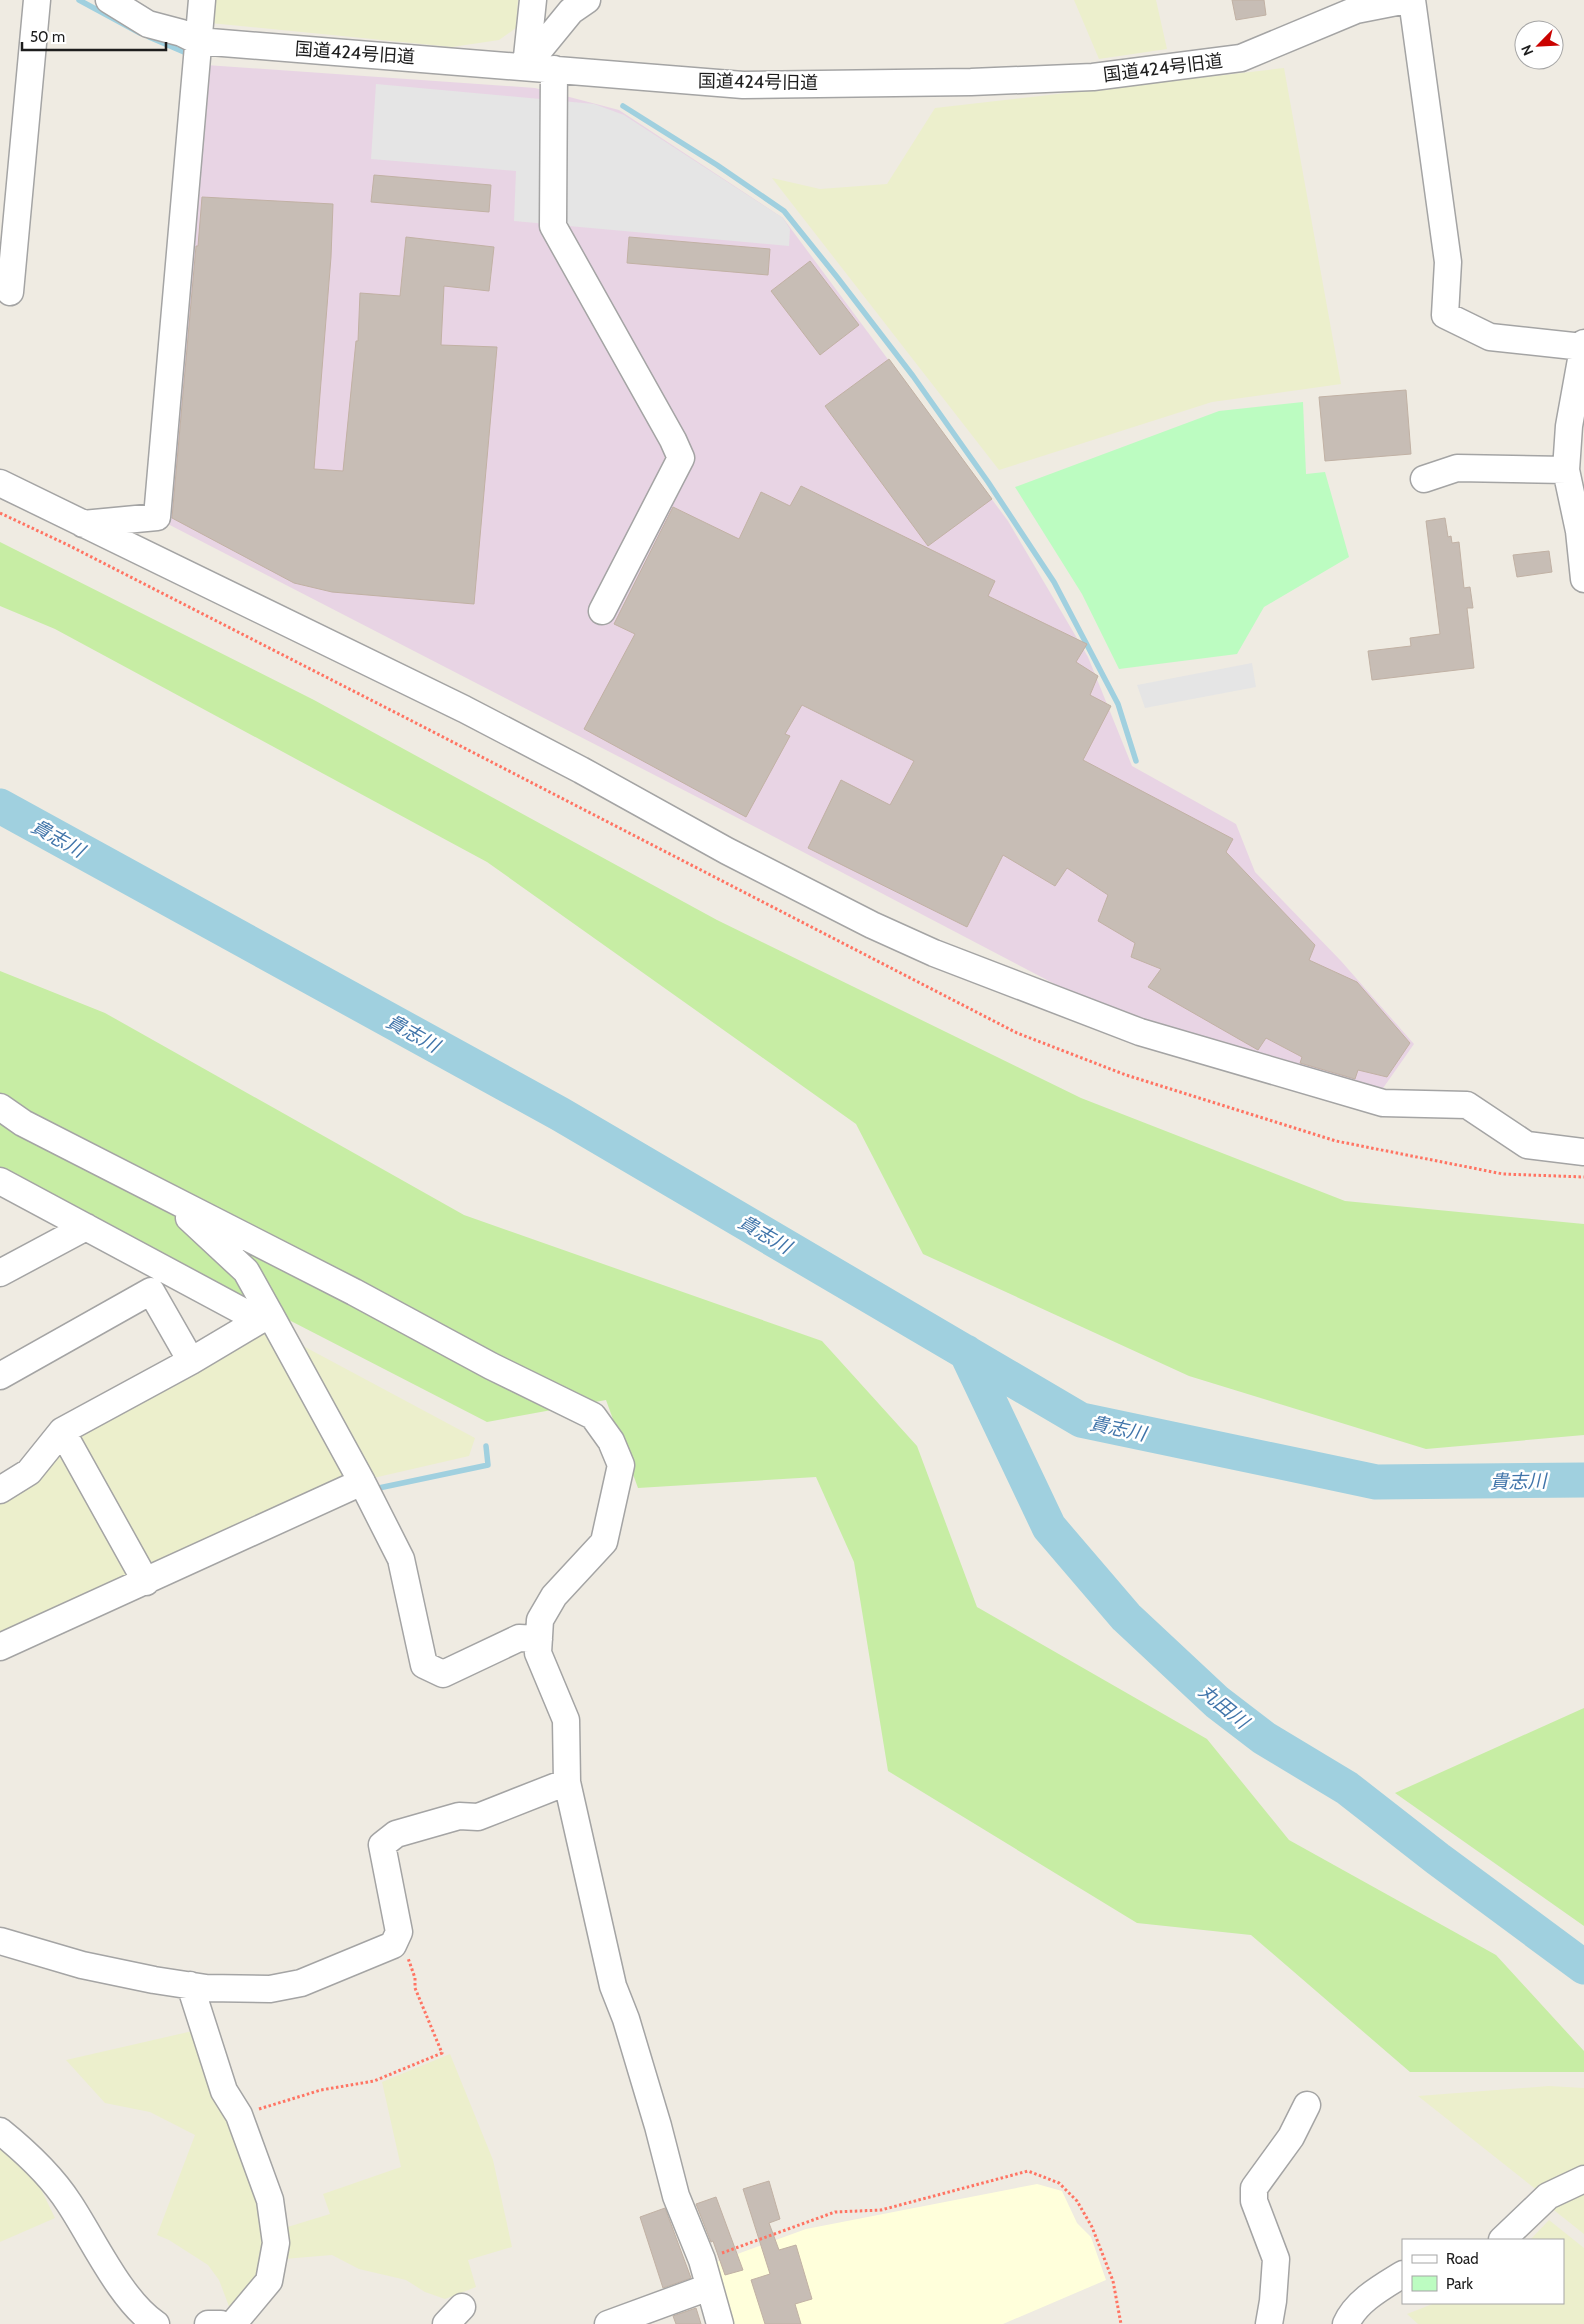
<svg xmlns="http://www.w3.org/2000/svg" width="1584" height="2324" font-family="Cabin,'Noto Sans JP',sans-serif">
<style>
.industrial{fill:#e8d4e4}
.education{fill:#ffffdb}
.farmland{fill:#ecefcc}
.grass{fill:#c7eda4}
.park{fill:#bcfcc1}
.parking{fill:#e5e5e5}
.lines{fill:none;stroke-linecap:round;stroke-linejoin:round}
.stream{stroke:#a0d0df;stroke-width:5.5}
.river{stroke:#a0d0df;stroke-width:35}
.building{fill:#c7bdb5;stroke:#c1b1a4}
.minor-casing{stroke:#a4a4a4;stroke-width:29}
.path{stroke:#ff7463;stroke-width:3;stroke-dasharray:2.5 2.5;stroke-linecap:butt}
.minor{stroke:#fff;stroke-width:26}
.labels{text-anchor:middle;stroke-width:5;stroke-linejoin:round;paint-order:stroke}
.street-label{font-size:18px;fill:#1d1d1d;stroke:#fff}
.water-label{font-size:19px;font-style:italic;fill:#4175aa;stroke:#fff}
</style>
<rect width="100%" height="100%" fill="#efebe2"/>
<!-- industrial -->
<path class="industrial" d="M206 65 535 88 619 110 783 218 1008 521 1088 657 1132 766 1236 824 1255 872 1341 961 1414 1044 1381 1091 1289 1071 1068 991 763 831 164 522Z"/>
<!-- education -->
<path class="education" d="M1037 2184 1062 2191 1077 2223 1091 2237 1106 2280 1003 2324H729L710 2264 806 2229Z"/>
<!-- farmland -->
<path class="farmland" d="M213 0H518L516 28 499 40 452 47 210 23Z
M1074 0H1156L1167 49 1099 59Z
M1284 68 1341 384 1212 402 999 470 772 178 820 189 887 184 935 108Z
M264 1331 277 1338 354 1479 149 1575 71 1434Z
M292 1340 475 1438 469 1456 369 1479Z
M63 1444 136 1579 0 1641V1498Z
M197 2030 261 2213 264 2266 230 2309 219 2280 208 2265 169 2240 157 2235 195 2135 150 2112 105 2103 66 2060Z
M450 2054 493 2160 512 2247 468 2260 476 2287 445 2299 425 2292 406 2280 359 2269 332 2255 284 2259 281 2229 330 2214 323 2194 401 2167 382 2082Z
M1549 2086 1584 2088V2170L1538 2191 1418 2096Z
M0 2147 16 2157 39 2185 55 2218 0 2242Z
M1584 2191V2234L1550 2207Z
M1549 2220 1584 2248V2324H1418L1407 2314 1435 2303H1563V2240H1530Z"/>
<!-- grass -->
<path class="grass" d="M0 542 314 700 717 920 1081 1098 1345 1201 1584 1224V1435L1426 1449 1189 1376 923 1254 856 1124 487 862 55 629 0 606Z
M0 971 105 1013 464 1215 822 1341 917 1446 977 1607 1207 1739 1289 1840 1496 1955 1584 2051V2072H1410L1251 1935 1137 1923 888 1771 854 1562 816 1477 638 1488 606 1400 487 1422 0 1171Z
M1584 1708V1926L1395 1793Z"/>
<!-- park -->
<path class="park" d="M1303 402 1306 474 1325 472 1349 557 1264 607 1237 654 1119 669 1082 594 1015 487 1219 411Z"/>
<!-- parking -->
<path class="parking" d="M376 84 594 104 624 115 783 218 790 229 789 246 514 221 516 171 371 159Z
M1252 663 1256 687 1145 708 1137 685Z"/>
<g class="lines">
<!-- stream -->
<path class="stream" d="M79 0 140 33
M149 37 184 52
M623 106 717 165 784 211 837 277 913 376 988 482 1054 582 1118 704 1136 761
M374 1489 488 1465 486 1446"/>
<!-- river -->
<path class="river" d="M0 806 560 1114 1081 1420 1376 1482 1584 1480
M966 1352 1049 1527 1126 1617 1217 1702 1264 1738 1347 1788 1438 1859 1584 1967"/>
</g>
<!-- building -->
<path class="building" d="M1232 0H1264L1266 15 1236 20Z
M374 175 491 185 489 212 371 202Z
M202 197 333 204 331 257 314 469 343 471 356 341H358L360 293 400 296 406 237 494 247 489 291 444 286 441 345 497 347 474 604 332 592 294 583 172 518 196 246H198Z
M629 237 770 249 768 275 627 263Z
M810 261 859 325 820 355 771 291Z
M889 359 992 499 928 546 825 406Z
M1406 390 1411 454 1325 461 1319 397Z
M801 486 995 581 988 596 1087 644 1076 662 1098 676 1090 695 1111 706 1083 760 1233 839 1226 852 1315 945 1309 960 1357 982 1410 1043 1387 1077 1358 1070 1355 1079 1300 1063 1302 1057 1266 1038 1258 1050 1148 987 1161 969 1131 957 1135 943 1098 921 1108 895 1067 868 1055 886 1003 855 967 927 808 848 841 780 890 805 914 761 802 705 785 734 790 736 746 817 584 729 635 634 614 624 673 507 739 539 761 492 790 506Z
M1445 518 1448 537 1451 536 1452 543 1459 542 1464 588 1470 587 1473 608H1467L1474 668 1372 680 1368 651 1411 646 1410 638 1440 634 1426 521Z
M1549 551 1552 572 1517 577 1513 555Z
M769 2181 780 2219 769 2223 779 2250 796 2245 812 2299 795 2304 801 2324H765L751 2280 770 2274 743 2189Z
M716 2197 743 2270 725 2275 713 2241 711 2242 696 2204Z
M665 2208 691 2278 663 2288 640 2217Z
M696 2308 701 2324H676L673 2316Z"/>
<g class="lines">
<!-- minor casing -->
<g class="minor-casing">
<path id="minor" d="M109 0 148 24 182 33 198 41 743 85 971 82 1093 77 1241 58 1356 10 1407 0
M1412 0 1448 262 1445 315 1490 337 1583 347
M526 66 571 11 587 0
M526 66 533 0
M554 69 553 226 673 440 681 458 602 611
M10 292 37 0
M1584 343 1569 426 1566 470 1579 531 1584 579
M1424 479 1457 468 1566 470
M0 483 464 709 581 770 727 851 872 925 934 953 1140 1032 1383 1103 1467 1105 1527 1145 1584 1152
M83 524 157 517 202 0
M0 1107 23 1123 354 1292 491 1366 593 1416 611 1441 621 1465 604 1542 554 1596 540 1620 538 1653 566 1720 567 1782 613 1986 626 2019 658 2126 676 2196 702 2260 720 2324
M0 1181 259 1320
M189 1218 246 1271 270 1314
M0 1273 86 1227
M0 1376 151 1291 191 1361
M62 1431 146 1582
M0 1490 29 1472 62 1431 191 1361 270 1314 362 1482 401 1559 424 1665 443 1674 519 1638 539 1639
M0 1647 362 1482
M0 1941 82 1965 154 1980 206 1988 270 1989 301 1983 393 1945 399 1932 382 1845 396 1834 459 1816 478 1817 567 1782
M190 1985 224 2091 239 2115 270 2200 276 2243 269 2281 233 2324
M0 2131C26 2152 51 2175 69 2203 93 2239 121 2301 156 2324
M1502 2240 1548 2196 1584 2179
M208 2324H221
M446 2324 462 2307
M608 2324 709 2287
M1269 2324 1273 2301 1276 2259 1254 2201V2188L1291 2137 1307 2105
M1346 2324C1356 2301 1382 2287 1403 2274"/>
</g>
<!-- path -->
<path class="path" d="M0 513 68 545 412 721 1017 1033 1126 1075 1336 1141 1503 1174 1584 1177
M259 2109 321 2090 374 2081 442 2053 415 1988V1978L408 1958
M722 2253 835 2212 881 2210 1028 2171 1059 2183 1077 2201 1092 2227 1113 2281 1121 2324"/>
<!-- minor -->
<use href="#minor" class="minor"/>
</g>
<g class="labels">
<!-- street labels -->
<g class="street-label">
<text transform="translate(355 53) rotate(4)" y="6">国道424号旧道</text>
<text transform="translate(1163 68) rotate(-7)" y="6">国道424号旧道</text>
<text transform="translate(758 82) rotate(1)" y="6">国道424号旧道</text>
</g>
<!-- water labels -->
<g class="water-label">
<text transform="translate(58 838) rotate(29)" y="7">貴志川</text>
<text transform="translate(413 1033) rotate(29)" y="7">貴志川</text>
<text transform="translate(765 1234) rotate(30)" y="7">貴志川</text>
<text transform="translate(1118 1428) rotate(12)" y="7">貴志川</text>
<text transform="translate(1518 1481) rotate(-1)" y="7">貴志川</text>
<text transform="translate(1224 1706) rotate(39)" y="7">丸田川</text>
</g>
</g>
<!-- legend -->
<rect x="1402" y="2239" width="162" height="65" fill="#ffffff" stroke="#a5a5a5"/>
<rect x="1412" y="2255" width="25" height="8" fill="#ffffff" stroke="#a5a5a5"/>
<text x="1446" y="2264" font-size="15" fill="#1d1d1d">Road</text>
<rect x="1412" y="2276" width="25" height="15" fill="#bcfcc1" stroke="#a5a5a5"/>
<text x="1446" y="2289" font-size="15" fill="#1d1d1d">Park</text>
<!-- north arrow -->
<g transform="translate(1539 45) rotate(246)"><circle r="24" fill="#ffffff" stroke="#a5a5a5"/>
<path d="M0-4L9 19L0 12L-9 19Z" fill="#ca0200"/>
<text y="-8" font-size="14" font-weight="bold" text-anchor="middle" fill="#1d1d1d">N</text>
</g>
<!-- scale -->
<path d="M22 42v8h144v-8" fill="none" stroke="#1d1d1d" stroke-width="2.5"/>
<text x="30" y="42" font-size="15" fill="#1d1d1d" stroke="#ffffff" stroke-width="4" paint-order="stroke">50 m</text>
</svg>
